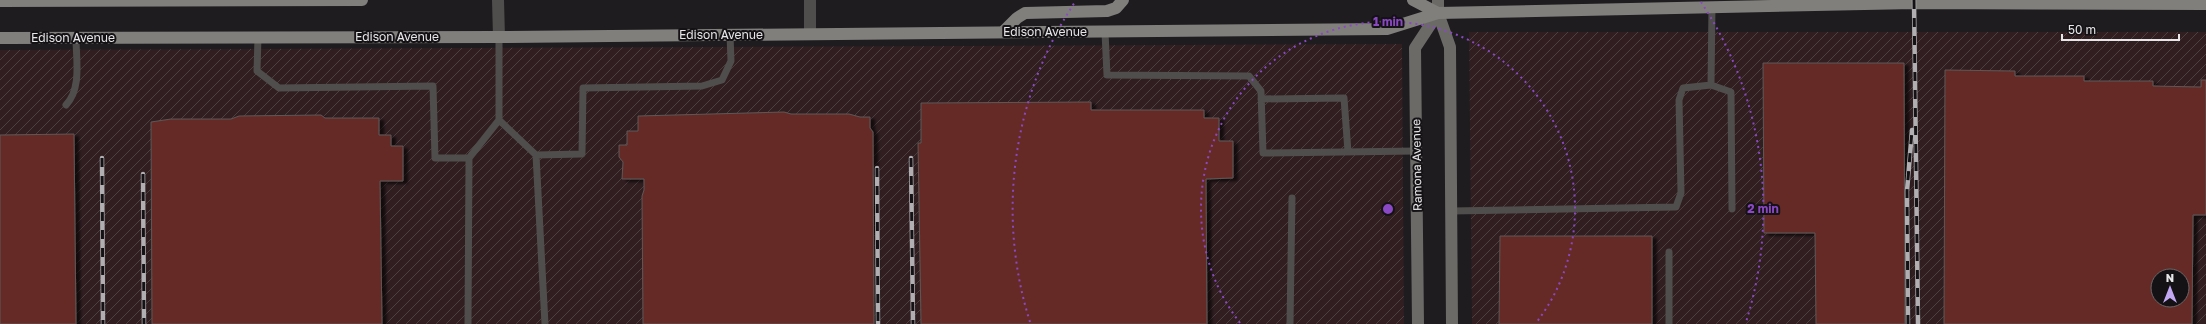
<svg xmlns="http://www.w3.org/2000/svg" width="2206" height="324" font-family="'Golos Text',sans-serif">
<style>
.industrial{fill:url(#industrial-furrows);fill-rule:evenodd}
.building{fill:#662c28;stroke:#5d5857;fill-rule:evenodd;filter:url(#shadow)}
.lines{fill:none;stroke-linecap:round;stroke-linejoin:round}
.service{stroke:#4f4e4c;stroke-width:7}
.minor{stroke:#4f4e4c;stroke-width:12}
.secondary{stroke:#6b6a67;stroke-width:12}
.primary{stroke:#817f7c;stroke-width:12}
.rail-casing{stroke:#b1afb1;stroke-width:4.5}
.rail{stroke:#151215;stroke-width:3;stroke-dasharray:9;stroke-linecap:butt}
.ring{fill:none;stroke:#8b48c5;stroke-width:2;stroke-dasharray:2 4}
.labels{text-anchor:middle;stroke-width:4;stroke-linejoin:round;paint-order:stroke}
.street-label{font-size:12px;fill:#e7e6e8;stroke:#151215}
.centre{fill:#8b48c5;stroke:#151215;stroke-width:2}
.ring-label{font-size:12px;text-anchor:middle;font-weight:bold;fill:#8b48c5;stroke:#151215;stroke-width:4;stroke-linejoin:round;paint-order:stroke}
</style>
<defs>
<pattern id="industrial-furrows" width="10" height="10" patternUnits="userSpaceOnUse"><rect width="10" height="10" fill="#301e21"/><path d="M-1 1l2-2M0 10L10 0M9 11l2-2" fill="none" stroke="#4e3f41"/></pattern>
<filter id="shadow"><feDropShadow dx="4.5" dy="2.5" stdDeviation="1" flood-color="#0009"/></filter>
</defs>
<rect width="100%" height="100%" fill="#1e1c1e"/>
<!-- industrial -->
<path class="industrial" d="M1469 32H2206V324H1472ZM2158 276H2182V300H2158Z
M1402 44 1404 324H0V50Z"/>
<!-- building -->
<path class="building" d="M1763 63H1904L1905 324H1816L1815 233H1764Z
M1945 70 2015 71V76H2084V81H2153V86L2201 87V80H2206V215H2193L2192 324H1944ZM2158 276H2182V300H2158Z
M1091 102V110H1204V118H1219V141H1233V178L1206 179 1207 324H921L918 143H921V103Z
M784 112 791 114H849L860 117H870V128L873 132 874 324H643L642 196 644 190V179H622L623 162 619 157V145H627V131H638V116Z
M321 115 325 118H379V135H391V146H403V181H380L382 324H152L151 122 171 119H231L239 116Z
M74 134 76 324H0V135Z
M1500 236H1652V324H1499Z"/>
<g class="lines">
<!-- service -->
<path class="service" d="M1712 7 1711 85 1731 92 1732 209
M1105 32 1107 75 1249 76 1261 91 1263 153 1416 151
M258 37 257 71 279 88 433 86 435 158H469L499 120V37
M1261 99 1344 98 1348 152
M66 105C82 88 76 59 76 38
M499 120 536 155 582 154 583 88 702 86 722 80 731 61 730 35
M536 155 545 324
M1451 211 1676 207 1681 193 1679 100 1683 88 1711 85
M1669 252V324
M468 324 469 158
M1290 324 1292 198"/>
<!-- minor -->
<path class="minor" d="M498 0 499 37
M810 0V34"/>
<!-- secondary -->
<path class="secondary" d="M1438 0V13L1450 47 1452 324
M1418 324 1415 48 1438 13"/>
<!-- primary -->
<path class="primary" d="M1413 0 1438 13
M0 1 362 0
M1003 32 1017 18 1025 13 1107 11 1116 8 1123 0
M0 38 499 37 1387 29 1438 13 1914 3 2206 4"/>
<!-- rail casing -->
<g class="rail-casing">
<path id="rail" d="M1914 0 1918 324
M102 158 103 324
M911 158 913 324
M877 168 878 324
M143 174 144 324
M1908 324 1907 191 1912 130"/>
</g>
<!-- rail -->
<use href="#rail" class="rail"/>
</g>
<!-- distance rings -->
<g class="ring">
<path d="M1240 323A187 187 0 1 1 1536 323"/>
<path d="M1030 322A375 375 0 0 1 1075 2M1701 2A375 375 0 0 1 1746 322"/>
</g>
<g class="labels">
<!-- street labels -->
<g class="street-label">
<text x="1045" y="36">Edison Avenue</text>
<text x="721" y="39">Edison Avenue</text>
<text x="397" y="41">Edison Avenue</text>
<text x="73" y="42">Edison Avenue</text>
<text transform="translate(1417 165) rotate(-91)" y="4">Ramona Avenue</text>
</g>
</g>
<circle cx="1388" cy="209" r="6" class="centre"/>
<g class="ring-label">
<text x="1388" y="26">1 min</text>
<text x="1763" y="213">2 min</text>
</g>
<!-- north arrow -->
<g transform="translate(2170 288)"><circle r="19" fill="#151215" stroke="#696769"/>
<path d="M0-3L7 15L0 10L-7 15Z" fill="#c2a8f3"/>
<text y="-6" font-size="11" font-weight="bold" text-anchor="middle" fill="#e7e6e8">N</text>
</g>
<!-- scale -->
<path d="M2062 34v6h117v-6" fill="none" stroke="#e7e6e8" stroke-width="2"/>
<text x="2068" y="34" font-size="12" fill="#e7e6e8" stroke="#151215" stroke-width="3" paint-order="stroke">50 m</text>
</svg>
